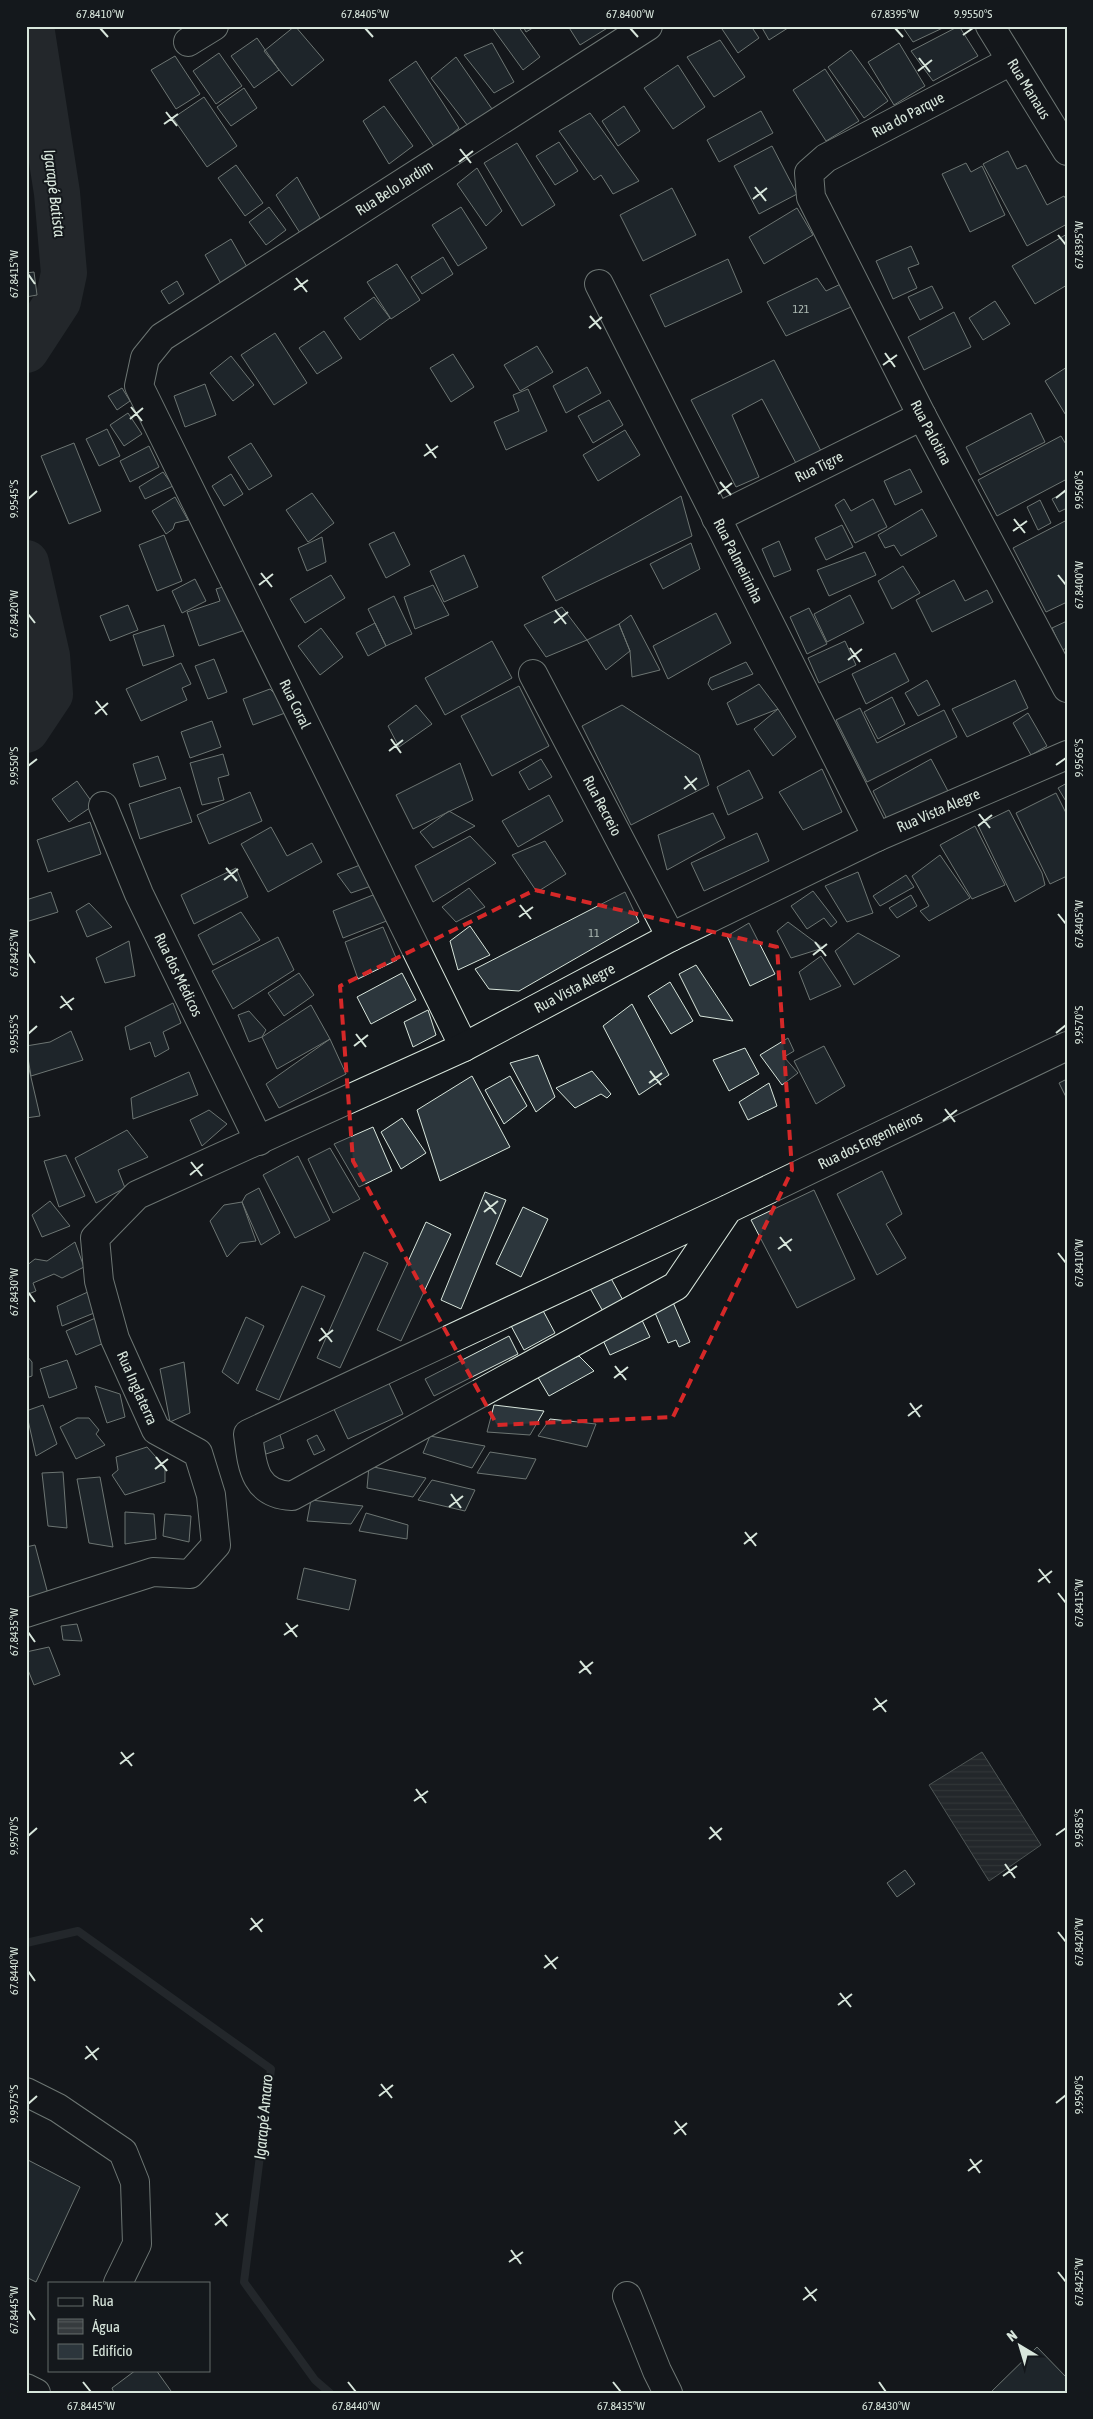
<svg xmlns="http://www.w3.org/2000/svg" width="1093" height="2419" font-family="'Asap Condensed',sans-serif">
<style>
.water{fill:url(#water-rules);stroke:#939e99}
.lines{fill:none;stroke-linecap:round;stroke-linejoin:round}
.stream{stroke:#363b3e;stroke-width:8}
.river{stroke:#363b3e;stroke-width:46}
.building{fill:#2c363c;stroke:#d8e6dc}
.minor-casing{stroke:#d8e6dc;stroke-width:30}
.minor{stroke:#14181c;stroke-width:28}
.marked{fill:none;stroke:#d62828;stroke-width:4;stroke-dasharray:10 6;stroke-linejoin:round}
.ticks{fill:none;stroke:#d8e6dc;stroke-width:2}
.labels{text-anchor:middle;stroke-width:4;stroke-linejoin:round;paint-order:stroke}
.number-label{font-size:12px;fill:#adbab4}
.street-label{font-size:15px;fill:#d8e6dc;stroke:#14181c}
.water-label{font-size:16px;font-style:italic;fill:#d8e6dc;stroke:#14181c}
.neatline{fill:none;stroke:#d8e6dc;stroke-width:2}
.ticks-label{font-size:12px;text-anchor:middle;fill:#d8e6dc}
</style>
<defs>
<pattern id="water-rules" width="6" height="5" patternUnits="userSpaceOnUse" patternTransform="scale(1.25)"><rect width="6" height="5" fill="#363b3e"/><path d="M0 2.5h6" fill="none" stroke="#525759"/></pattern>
</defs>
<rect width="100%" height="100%" fill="#14181c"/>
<!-- water -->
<path class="water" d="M982 1752 1041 1845 989 1881 929 1785Z"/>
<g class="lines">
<!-- stream -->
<path class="stream" d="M26 1943 78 1931 271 2069 244 2282 315 2380 330 2393"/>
<!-- river -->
<path class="river" d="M26 350 58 301 64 273 57 193 31 26
M26 563 47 656 50 694 26 730"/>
</g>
<!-- building -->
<path class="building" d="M295 26 324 60 292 86 264 51Z
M491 26H518L540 57 523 70Z
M523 26H536L526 32Z
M568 26H608L609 27 580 45Z
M725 26H751L759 38 738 53 722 29Z
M761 26H791L769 40Z
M902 26H947L913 42Z
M959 26 978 56 933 81 911 51Z
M257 38 279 70 254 88 231 56Z
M720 40 745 77 714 97 687 57Z
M492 43 514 82 494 93 464 55Z
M899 43 925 86 894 105 868 62Z
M851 50 888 101 864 118 828 67Z
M219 53 242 86 216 104 193 71Z
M175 56 200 94 176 109 151 70Z
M456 57 492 109 468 126 431 78Z
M416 61 459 128 435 148 389 80Z
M678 65 705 107 673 129 644 88Z
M825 69 859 121 826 141 793 90Z
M244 88 257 108 231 126 217 107Z
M204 97 237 146 207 167 173 118Z
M384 106 413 146 389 164 363 121Z
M624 106 640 131 618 146 602 121Z
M761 111 773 133 719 162 707 140Z
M590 113 639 181 613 194 601 175 594 180 559 131Z
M559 142 578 171 555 185 536 156Z
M517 143 555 205 522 226 484 163Z
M772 146 797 194 759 214 734 166Z
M1008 151 1017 169 1026 165 1047 205 1064 196 1067 201V224L1027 246 983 164Z
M966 163 971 172 982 166 1005 215 970 232 942 174Z
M236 165 263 203 245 216 218 178Z
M477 168 502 211 486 226 457 184Z
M297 177 320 218 300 233 276 195Z
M672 188 696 235 643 261 620 215Z
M269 207 286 230 266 245 249 222Z
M461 207 487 248 458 266 432 225Z
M797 208 813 235 764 264 749 237Z
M1067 234V285L1035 304 1012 266Z
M231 239 251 274 224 289 205 255Z
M911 246 919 264 908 268 917 288 893 299 876 261Z
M443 257 453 274 422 294 411 277Z
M728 259 742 292 665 327 650 295Z
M397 264 420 300 391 319 367 282Z
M34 272 37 295 26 297V273Z
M817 278 826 291 847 281 860 303 786 336 767 302Z
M177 281 184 294 169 304 161 291Z
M932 286 943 308 920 320 908 297Z
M374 297 390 318 360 340 344 318Z
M995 301 1010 324 983 340 969 318Z
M954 312 971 347 924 370 908 337Z
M324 331 342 358 317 374 299 348Z
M275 333 307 383 274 405 241 355Z
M537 346 553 372 520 391 504 365Z
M453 354 474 387 451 402 430 368Z
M231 356 254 385 233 401 210 373Z
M774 360 822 453 798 467 762 399 732 415 759 477 736 487 691 400Z
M587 367 601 393 566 413 553 386Z
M1067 367V417L1045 381Z
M205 384 216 415 185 427 174 396Z
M122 388 130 401 117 410 108 396Z
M528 389 547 431 506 450 494 422 519 411 513 395Z
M609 400 623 425 593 443 578 416Z
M128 413 142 434 124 446 110 425Z
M1031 413 1045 442 980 475 966 447Z
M107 429 120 456 99 466 86 439Z
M625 430 640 455 598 481 583 455Z
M1061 436 1067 446V479L997 516 978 480Z
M74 443 101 511 69 524 41 456Z
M251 443 272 476 249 490 228 457Z
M149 446 159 467 130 482 120 461Z
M910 469 922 492 895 505 884 481Z
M163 472 173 486 145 499 139 487Z
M231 474 243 494 224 506 212 486Z
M1067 491V508L1059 512 1052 499Z
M312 493 334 523 308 542 286 510Z
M681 496 692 536 556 601 542 577Z
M175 497 188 520 175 523 173 529 166 534 152 511Z
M844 499 851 511 873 499 887 527 855 543 835 505Z
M1040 500 1051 523 1038 530 1027 507Z
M922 509 937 536 901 556 894 545 885 548 878 535Z
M1067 520V602L1046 612 1013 548Z
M842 525 853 547 826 560 815 538Z
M394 532 410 565 386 578 369 544Z
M164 535 182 581 157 591 139 545Z
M322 537 326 562 307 571 298 548Z
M779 541 791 570 774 577 762 549Z
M691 543 700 569 663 589 650 564Z
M865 552 876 575 829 596 817 570Z
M464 555 478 587 444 602 430 571Z
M903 566 920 593 892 609 878 581Z
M331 575 345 598 305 623 290 599Z
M195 579 206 601 182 613 172 591Z
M954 580 965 601 987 590 993 602 932 632 916 600Z
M233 584 248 629 199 646 187 612 220 601 216 589Z
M433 585 449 615 415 629 404 597Z
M850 595 864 623 827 642 814 614Z
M394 596 412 634 386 646 368 609Z
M128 605 138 630 110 641 100 616Z
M562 607 587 640 546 657 524 625Z
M809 608 827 644 807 654 790 617Z
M716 613 731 643 668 679 653 646Z
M631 615 660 670 632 677 630 651 619 624Z
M1067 621V648L1062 650 1052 628Z
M375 623 386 646 368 656 356 633Z
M619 624 630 651 606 670 587 640Z
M164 625 174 656 143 666 133 635Z
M321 628 343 657 320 675 298 646Z
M492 641 512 678 445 715 425 678Z
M845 641 856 665 819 683 808 658Z
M895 653 909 681 866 704 852 674Z
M214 659 227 692 208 699 195 666Z
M746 662 753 674 712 690 708 684 710 678Z
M181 663 191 684 182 688 187 700 141 721 126 689Z
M927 680 940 705 918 716 905 693Z
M1015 680 1028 708 967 737 952 709Z
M759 684 778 709 737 725 727 703Z
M519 686 549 746 492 776 461 716Z
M270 689 280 699 285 713 253 725 243 699Z
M892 697 905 724 878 739 864 712Z
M416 705 432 724 399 747 388 726Z
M622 705 699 755 709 785 631 825 582 726Z
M860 708 877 743 944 710 957 737 867 782 836 720Z
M778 709 796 737 773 756 754 729Z
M1028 713 1047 746 1031 755 1013 723Z
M212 721 221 747 190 758 181 732Z
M223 754 229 775 218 778 224 800 202 805 190 763Z
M158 756 166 779 140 787 133 764Z
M541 759 552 777 529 790 519 772Z
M931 759 949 793 889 823 873 791Z
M460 763 473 800 413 829 396 795Z
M822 769 842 812 803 830 779 792Z
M749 770 763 798 728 815 717 787Z
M77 781 94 805 69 822 52 799Z
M1067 783V803L1058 788Z
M180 787 192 822 140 839 129 804Z
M250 792 262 821 209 844 197 815Z
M1056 793 1067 815V876L1050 884 1016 813Z
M549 795 563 821 518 847 502 821Z
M1009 810 1042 873 1045 885 1015 902 978 825Z
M449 811 475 826 433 848 420 832Z
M713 813 725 838 667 870 658 835Z
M90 822 101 854 48 872 37 840Z
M975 826 1005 885 972 899 940 845Z
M271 827 287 856 312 843 322 862 268 892 241 844Z
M757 833 769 861 704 891 691 863Z
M470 836 496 863 433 902 415 866Z
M545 841 566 874 537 892 512 855Z
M940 855 970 898 929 921 920 911 929 906 912 876Z
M360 865 374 885 351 893 337 874Z
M236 868 248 897 194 924 181 895Z
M858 872 873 913 847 922 825 886Z
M906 875 914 887 880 906 873 896Z
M469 888 485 907 456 922 442 907Z
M813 891 837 922 831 927 824 918 807 929 791 906Z
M51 892 58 912 26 922V900Z
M625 892 639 922 519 991 489 989 475 969Z
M373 895 389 920 343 938 333 911Z
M911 895 917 906 897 918 889 908Z
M89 903 112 927 87 937 76 911Z
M241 912 260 940 213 965 198 935Z
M788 922 823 948 791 958 777 931Z
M749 923 775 974 750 986 727 936Z
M470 926 490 955 458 970 450 941Z
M383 927 397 960 358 979 345 942Z
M858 933 900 956 854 985 835 951Z
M278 937 294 970 233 1009 212 971Z
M129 941 135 976 105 983 96 958Z
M821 956 841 986 810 1000 799 972Z
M696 965 733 1021 700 1016 679 974Z
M299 973 314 995 284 1016 268 993Z
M402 973 416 1000 371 1024 357 997Z
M670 982 693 1021 671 1034 648 996Z
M173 1003 181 1023 163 1032 169 1049 155 1057 150 1042 130 1050 125 1027Z
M632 1004 669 1075 639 1095 603 1026Z
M311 1005 330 1039 277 1069 262 1037Z
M428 1010 436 1035 413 1047 404 1022Z
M249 1011 266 1030 262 1037 249 1042 238 1015Z
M71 1031 83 1060 31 1076 26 1046 50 1042Z
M788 1038 794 1051 784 1057 798 1073 782 1085 760 1055Z
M330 1039 346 1074 279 1108 266 1084Z
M824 1046 845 1086 816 1104 794 1061Z
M745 1048 759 1074 729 1091 713 1060Z
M538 1055 555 1097 536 1112 510 1063Z
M26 1056 40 1116 26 1118Z
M592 1071 611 1094 607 1098 601 1094 575 1108 556 1088Z
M189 1072 198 1095 133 1119 131 1098Z
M472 1076 510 1147 440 1181 417 1110Z
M510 1076 527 1106 504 1124 485 1090Z
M1067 1079V1099L1059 1083Z
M769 1083 777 1106 748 1120 739 1102Z
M209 1110 227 1124 202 1146 190 1120Z
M402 1118 426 1153 401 1169 381 1132Z
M373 1127 392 1171 359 1187 334 1144Z
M127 1130 148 1157 118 1170 125 1188 96 1203 75 1158Z
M330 1148 360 1199 333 1213 308 1159Z
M66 1155 85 1196 59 1207 44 1161Z
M298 1156 330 1220 295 1238 263 1175Z
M882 1171 902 1214 886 1224 906 1258 877 1275 837 1194Z
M259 1188 280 1233 261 1245 242 1202 246 1195Z
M814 1190 855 1279 797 1308 751 1220Z
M485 1192 506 1200 461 1309 441 1300Z
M50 1201 70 1226 42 1237 32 1215Z
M242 1202 256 1241 240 1243 227 1257 210 1221 224 1205Z
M523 1207 548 1219 521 1277 496 1264Z
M426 1222 451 1234 401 1341 377 1330Z
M75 1242 84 1267 62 1278 54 1274 33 1283 36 1291 26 1295V1266L35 1259 47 1261Z
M364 1252 388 1263 340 1368 317 1358Z
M607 1271 625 1304 605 1315 587 1283Z
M302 1286 325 1296 279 1400 256 1390Z
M90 1291 99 1311 62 1326 57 1306Z
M672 1300 690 1342 679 1347 676 1340 668 1343 653 1308Z
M540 1305 555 1333 524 1350 509 1322Z
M100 1316 111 1340 76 1355 66 1331Z
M246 1317 264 1326 238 1384 222 1372Z
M641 1318 650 1337 610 1355 601 1336Z
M509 1336 518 1354 434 1396 425 1379Z
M26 1355 32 1362V1376L26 1378Z
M579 1356 594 1371 549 1396 536 1374Z
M67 1360 77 1388 49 1398 40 1369Z
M184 1362 190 1413 170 1422 160 1369Z
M387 1379 403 1414 348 1439 332 1405Z
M95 1386 120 1394 125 1417 107 1423Z
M43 1405 57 1444 36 1456 26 1411Z
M494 1405 544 1411 530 1435 487 1432Z
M77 1418H89L99 1430 96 1434 105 1445 76 1459 60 1427Z
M550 1419 596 1424 587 1447 538 1436Z
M279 1432 284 1448 266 1454 261 1438Z
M317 1435 325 1450 314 1455 307 1440Z
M430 1436 485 1446 472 1468 423 1453Z
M147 1447 165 1467V1482L125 1495 112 1475 118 1470 116 1457Z
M490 1452 536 1459 526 1479 477 1473Z
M369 1466 426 1478 413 1497 367 1488Z
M63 1472 67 1528 48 1526 42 1473Z
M100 1477 113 1547 89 1543 77 1479Z
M432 1480 475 1490 465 1511 418 1500Z
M311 1500 363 1506 351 1524 307 1521Z
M125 1512 154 1514 156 1539 125 1544Z
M366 1513 408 1525 407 1539 359 1531Z
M165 1514 191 1516 189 1542 163 1536Z
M35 1545 48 1594 26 1599V1547Z
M304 1568 356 1580 349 1610 297 1599Z
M77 1624 82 1641 63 1640 61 1626Z
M49 1647 60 1675 34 1685 26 1665V1652Z
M905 1870 915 1884 897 1897 887 1883Z
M26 2159 80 2187 36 2282 26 2277Z
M1037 2347 1067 2378V2393H990Z
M136 2370H156L171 2391 169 2393H114L112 2388Z"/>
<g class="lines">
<!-- minor casing -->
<g class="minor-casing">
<g id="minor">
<path id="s1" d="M990 26 1067 151"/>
<path d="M188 42 214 26"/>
<path id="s2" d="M1011 61 826 158 809 173 811 197 922 416 1067 688"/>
<path id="s3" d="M599 284 877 837"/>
<path id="s4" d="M716 518 922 416"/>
<path id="s5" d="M533 674 671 937"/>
<path id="s6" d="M103 806 139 894 259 1141"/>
<path id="s7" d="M464 1047 139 386 145 358 162 337 648 26"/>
<path id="s8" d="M728 1209 676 1286 292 1496C253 1494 252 1464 248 1434L728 1209 1067 1046"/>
<path id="s9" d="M26 1613 153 1572 190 1574 216 1545 211 1495 198 1453 156 1430 115 1339 99 1281 95 1238 137 1195 464 1047 671 937 877 837 1067 755"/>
<path d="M26 2092 58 2108 123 2152 135 2182 137 2244 118 2283"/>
<path d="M627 2296 657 2371 668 2393"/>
<path d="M26 2388 36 2393"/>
</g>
</g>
<!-- minor -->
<use href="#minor" class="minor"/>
</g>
<!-- marked area -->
<path d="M0 0H1093V2419H0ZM535 890 777 947 792 1170 673 1417 497 1425 353 1161 340 986Z" fill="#14181c" fill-opacity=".55" fill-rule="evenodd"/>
<path class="marked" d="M535 890 777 947 792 1170 673 1417 497 1425 353 1161 340 986Z"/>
<!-- ticks -->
<path class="ticks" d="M100 28 108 37M365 28 373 37M630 28 638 37M895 28 903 37M963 35 973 28M919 58 930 72M918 71 932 60M166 112 177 126M164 124 178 114M460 149 471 163M459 162 473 151M755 187 766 201M753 199 767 188M1058 235 1066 245M28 274 35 284M296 278 307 292M294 290 308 280M590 316 601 329M589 328 602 317M885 353 895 367M883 365 897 355M131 407 142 421M130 419 143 408M426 444 436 458M424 456 438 446M720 482 731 495M718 494 732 483M1056 498 1066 490M28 499 37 491M1014 519 1025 533M1013 531 1027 521M261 573 272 587M1058 575 1066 585M259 585 273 574M555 610 566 624M28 614 35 623M554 623 568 612M850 648 860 662M848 660 862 649M96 701 107 715M95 714 108 703M391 739 401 753M389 751 403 740M1056 765 1066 758M28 766 37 759M685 776 696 790M684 789 697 778M979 814 990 828M978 826 992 815M226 868 237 881M224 880 238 869M520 905 531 919M1058 914 1066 924M519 917 533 907M815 942 826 956M28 953 35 963M813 955 827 944M61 996 72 1010M60 1008 74 998M1056 1033 1066 1025M28 1034 37 1026M356 1034 366 1047M354 1046 368 1035M650 1071 661 1085M649 1083 662 1073M945 1109 955 1122M943 1121 957 1110M191 1162 202 1176M190 1175 203 1164M485 1200 496 1214M484 1212 498 1201M780 1237 791 1251M778 1249 792 1239M1058 1253 1066 1263M28 1292 35 1302M321 1328 332 1342M319 1341 333 1330M615 1366 626 1380M614 1378 628 1367M910 1403 920 1417M908 1416 922 1405M156 1457 167 1471M155 1469 168 1459M451 1494 461 1508M449 1507 463 1496M745 1532 756 1546M744 1544 757 1533M1039 1569 1050 1583M1038 1582 1052 1571M1058 1593 1066 1603M286 1623 297 1637M28 1632 35 1642M284 1635 298 1625M580 1661 591 1674M579 1673 593 1662M875 1698 886 1712M873 1710 887 1700M121 1752 132 1766M120 1764 134 1753M416 1789 426 1803M414 1801 428 1791M710 1827 721 1840M1056 1835 1066 1828M28 1836 37 1828M709 1839 722 1828M1005 1864 1015 1878M1003 1876 1017 1866M251 1918 262 1932M250 1930 263 1919M1058 1932 1066 1942M545 1955 556 1969M544 1968 558 1957M28 1971 35 1981M840 1993 851 2007M838 2005 852 1994M86 2046 97 2060M85 2059 99 2048M381 2084 392 2098M379 2096 393 2085M1056 2103 1066 2095M28 2104 37 2096M675 2121 686 2135M674 2134 687 2123M970 2159 980 2173M968 2171 982 2160M216 2213 227 2226M215 2225 228 2214M511 2250 521 2264M509 2262 523 2252M1058 2272 1066 2282M805 2287 816 2301M803 2300 817 2289M28 2310 35 2320M83 2382 91 2392M348 2382 356 2392M613 2382 621 2392M879 2382 886 2392"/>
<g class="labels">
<!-- number labels -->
<g class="number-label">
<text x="801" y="313">121</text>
<text x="594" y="937">11</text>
</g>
<!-- street labels -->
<g class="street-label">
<text dy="5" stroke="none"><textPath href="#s1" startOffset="74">Rua Manaus</textPath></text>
<text transform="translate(908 115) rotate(-28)" y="5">Rua do Parque</text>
<text dy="5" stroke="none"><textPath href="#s7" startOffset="1068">Rua Belo Jardim</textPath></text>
<text dy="5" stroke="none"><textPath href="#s2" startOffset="520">Rua Palotina</textPath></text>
<text dy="5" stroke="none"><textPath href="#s4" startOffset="115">Rua Tigre</textPath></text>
<text dy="5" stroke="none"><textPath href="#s3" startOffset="310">Rua Palmeirinha</textPath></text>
<text transform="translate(295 704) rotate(64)" y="5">Rua Coral</text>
<text dy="5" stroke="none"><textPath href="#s5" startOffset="149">Rua Recreio</textPath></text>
<text dy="5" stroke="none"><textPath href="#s9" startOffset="1504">Rua Vista Alegre</textPath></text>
<text dy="5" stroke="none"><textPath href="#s6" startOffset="185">Rua dos Médicos</textPath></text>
<text dy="5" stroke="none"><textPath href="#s9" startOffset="1099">Rua Vista Alegre</textPath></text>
<text dy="5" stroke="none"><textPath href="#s8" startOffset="1304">Rua dos Engenheiros</textPath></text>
<text transform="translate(137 1388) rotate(66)" y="5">Rua Inglaterra</text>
</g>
<!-- water labels -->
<g class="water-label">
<text transform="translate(55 193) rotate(83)" y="6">Igarapé Batista</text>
<text transform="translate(263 2117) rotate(-85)" y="6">Igarapé Amaro</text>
</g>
</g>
<!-- border -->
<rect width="1093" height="2419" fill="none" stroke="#14181c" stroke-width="55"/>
<!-- legend -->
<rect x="48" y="2282" width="162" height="90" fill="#14181c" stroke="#626a69"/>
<rect x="58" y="2298" width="25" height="8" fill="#14181c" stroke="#626a69"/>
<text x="92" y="2306" font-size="15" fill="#d8e6dc">Rua</text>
<rect x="58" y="2319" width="25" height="15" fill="url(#water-rules)" stroke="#626a69"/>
<text x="92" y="2332" font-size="15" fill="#d8e6dc">Água</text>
<rect x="58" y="2344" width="25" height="15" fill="#2c363c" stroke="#626a69"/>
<text x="92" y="2356" font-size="15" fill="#d8e6dc">Edifício</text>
<!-- north arrow -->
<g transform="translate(1020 2346) rotate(322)" stroke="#14181c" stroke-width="4" paint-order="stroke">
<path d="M0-4L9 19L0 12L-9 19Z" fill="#d8e6dc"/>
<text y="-8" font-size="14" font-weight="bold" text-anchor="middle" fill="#d8e6dc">N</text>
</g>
<rect x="28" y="28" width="1038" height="2364" class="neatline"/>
<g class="ticks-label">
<text x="100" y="18">67.8410°W</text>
<text x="365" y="18">67.8405°W</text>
<text x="630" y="18">67.8400°W</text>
<text x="895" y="18">67.8395°W</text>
<text x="973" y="18">9.9550°S</text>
<text transform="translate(1079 245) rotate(-90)" y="4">67.8395°W</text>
<text transform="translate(14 274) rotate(-90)" y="4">67.8415°W</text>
<text transform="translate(1079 490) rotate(-90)" y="4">9.9560°S</text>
<text transform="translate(14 499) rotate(-90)" y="4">9.9545°S</text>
<text transform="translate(1079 585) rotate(-90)" y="4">67.8400°W</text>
<text transform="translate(14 614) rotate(-90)" y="4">67.8420°W</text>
<text transform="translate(1079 758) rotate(-90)" y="4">9.9565°S</text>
<text transform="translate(14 766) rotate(-90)" y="4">9.9550°S</text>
<text transform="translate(1079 924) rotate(-90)" y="4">67.8405°W</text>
<text transform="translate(14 953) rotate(-90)" y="4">67.8425°W</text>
<text transform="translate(1079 1025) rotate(-90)" y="4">9.9570°S</text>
<text transform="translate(14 1034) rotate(-90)" y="4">9.9555°S</text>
<text transform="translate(1079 1263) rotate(-90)" y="4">67.8410°W</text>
<text transform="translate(14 1292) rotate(-90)" y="4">67.8430°W</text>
<text transform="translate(1079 1603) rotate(-90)" y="4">67.8415°W</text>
<text transform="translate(14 1632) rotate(-90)" y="4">67.8435°W</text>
<text transform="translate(1079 1828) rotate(-90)" y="4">9.9585°S</text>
<text transform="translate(14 1836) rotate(-90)" y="4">9.9570°S</text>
<text transform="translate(1079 1942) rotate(-90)" y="4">67.8420°W</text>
<text transform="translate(14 1971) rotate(-90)" y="4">67.8440°W</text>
<text transform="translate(1079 2095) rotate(-90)" y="4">9.9590°S</text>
<text transform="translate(14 2104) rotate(-90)" y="4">9.9575°S</text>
<text transform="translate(1079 2282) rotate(-90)" y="4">67.8425°W</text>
<text transform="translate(14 2310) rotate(-90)" y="4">67.8445°W</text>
<text x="91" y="2410">67.8445°W</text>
<text x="356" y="2410">67.8440°W</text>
<text x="621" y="2410">67.8435°W</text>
<text x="886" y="2410">67.8430°W</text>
</g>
</svg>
